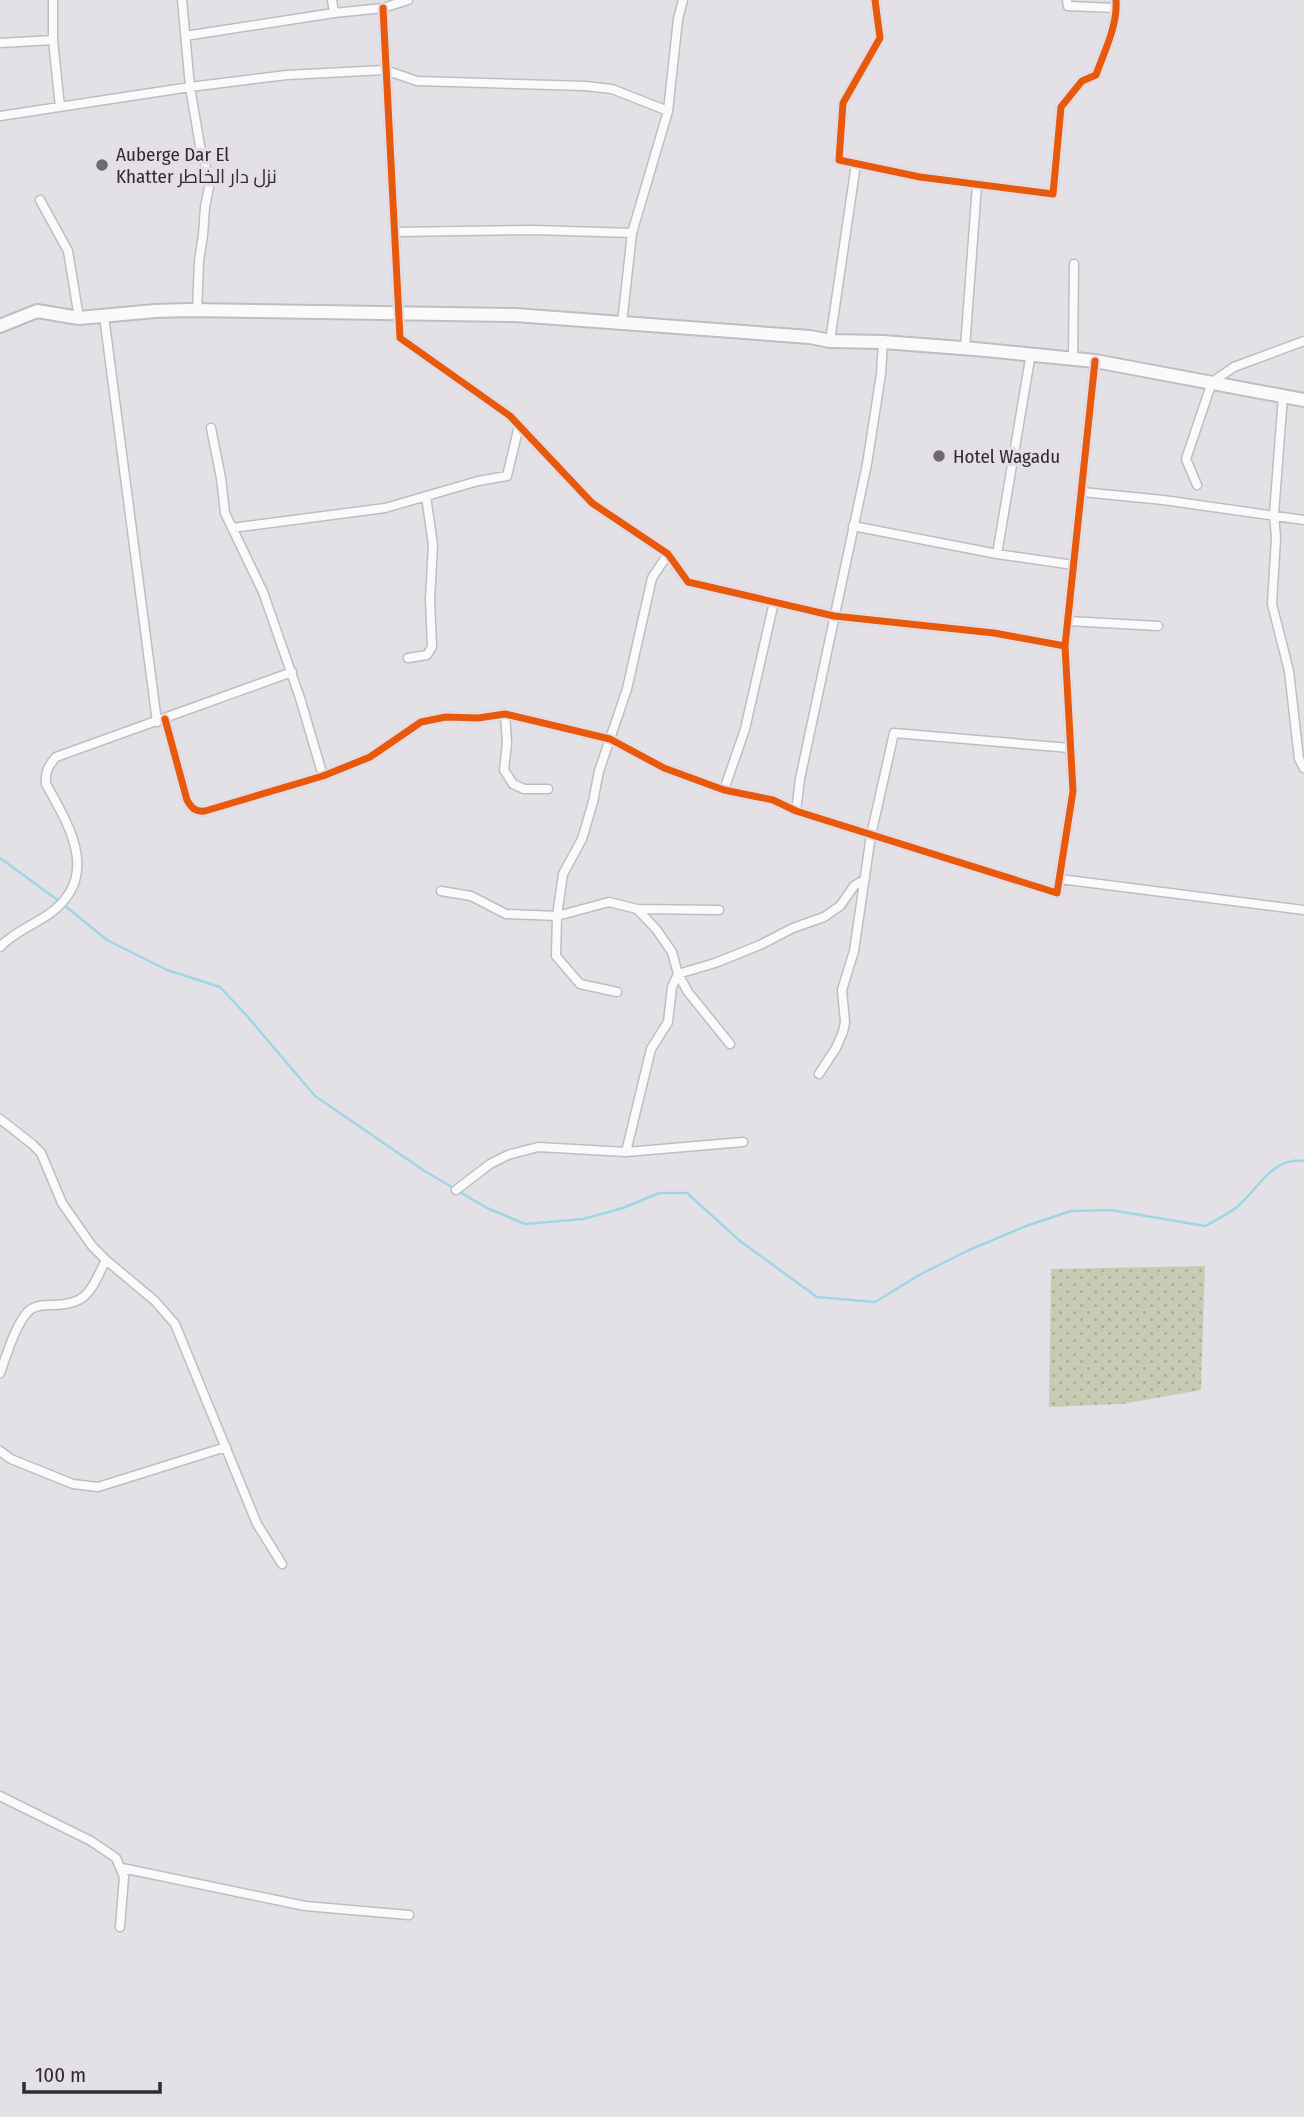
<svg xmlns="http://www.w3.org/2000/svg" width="1304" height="2117" font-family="'Fira Sans Condensed',Cairo,sans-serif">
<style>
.green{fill:url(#green-dots)}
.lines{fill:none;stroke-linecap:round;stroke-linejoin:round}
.stream{stroke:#9ed6e5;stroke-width:2.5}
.street-casing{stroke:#bfbdc1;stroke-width:11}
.primary-casing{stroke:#bfbdc1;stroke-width:16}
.street{stroke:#fbfafb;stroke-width:8}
.primary{stroke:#fbfafb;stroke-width:12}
.cycleway-casing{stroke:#e4dee9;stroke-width:11}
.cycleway{stroke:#e8590c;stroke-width:7}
.poi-dot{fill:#6e6b70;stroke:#e4dee9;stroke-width:2.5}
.labels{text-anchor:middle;stroke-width:7;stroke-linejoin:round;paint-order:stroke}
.poi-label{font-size:19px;fill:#2e2c30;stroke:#e4dee9;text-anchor:start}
</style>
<defs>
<pattern id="green-dots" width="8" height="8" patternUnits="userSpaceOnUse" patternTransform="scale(1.75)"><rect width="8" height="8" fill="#c6ccb4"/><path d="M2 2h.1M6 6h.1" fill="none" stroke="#aaaf9b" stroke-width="1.8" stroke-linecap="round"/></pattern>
</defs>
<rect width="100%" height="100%" fill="#e4e1e6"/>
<!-- green -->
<path class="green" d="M1205 1266 1201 1390 1122 1404 1049 1407 1051 1269Z"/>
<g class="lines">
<!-- stream -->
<path class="stream" d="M0 858 59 901 107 940 167 970 220 987 247 1016 315 1096 423 1170 487 1208 525 1224 583 1219 623 1208 659 1193H687L740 1241 817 1297 875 1302 921 1274 967 1251 1026 1226 1071 1211 1111 1210 1205 1226C1216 1220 1229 1214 1238 1206 1258 1189 1273 1156 1304 1161"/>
<!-- street casing -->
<g class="street-casing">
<path id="street" d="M53 0V40
M182 0 190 87 200 146 210 182 205 207 203 235 199 261 197 310
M332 0 334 13
M875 0 880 38 843 103 839 160 920 177 1053 194 1061 107 1082 81 1096 75C1104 52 1118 25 1116 0
M1067 0 1068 6 1116 8
M383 8 400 338 510 416 592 503 668 554 688 582 834 616 994 633 1065 646
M185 36 334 13 383 8 408 0
M0 43 53 40 60 107
M0 116 190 87 287 75 385 70 417 81 585 86 612 89 668 111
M40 200 68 251 79 318
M395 232 534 230 632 233
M104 316 157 722
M622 323 632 233 668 111 678 19 683 0
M830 341 856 164
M965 348 977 185
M1073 358 1074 264
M1283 396 1274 514 1276 538 1272 604 1289 671 1299 759 1304 768
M211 428 221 478 225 513 263 592 300 698 323 776
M1197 485 1186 459 1212 382 1234 367 1304 341
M1082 492 1163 500 1304 520
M853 526 997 554 1074 565
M232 528 385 508 478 481 507 476 519 426
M997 554 1031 353
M1068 621 1158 626
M408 658 427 655 432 647 430 599 433 545 426 496
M505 714 507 743 504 770 513 784 524 789H548
M165 719 187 800C192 809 196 812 205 811L323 776 370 757 421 722 446 717 478 718 505 714 610 739 664 768 724 790 773 800 796 811 1057 893 1073 791 1065 646 1095 361
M724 790 745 729 774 602
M796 811 800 779 867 464 881 374 883 342
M1060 879 1304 910
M441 891 471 896 506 914 557 916 609 902 637 909 719 910
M637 909 656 929 672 952 678 974 688 992 730 1044
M0 947C14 932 32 926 49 914 101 877 70 827 46 784 45 772 48 766 56 757L292 672
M617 992 580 984 556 956 557 916 563 874 582 839 593 802 599 771 627 689 652 578 668 554
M819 1074 836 1048 843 1032 845 1022 842 990 854 951 871 835 894 733 1070 748
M0 1119 32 1144 41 1153 62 1203 92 1246 106 1260 155 1301 175 1324 257 1524 282 1564
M626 1152 651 1049 668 1022 672 987 678 974 715 963 760 945 793 928 824 917 840 906 854 886 865 879
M456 1190 490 1164 508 1155 538 1147 626 1152 743 1142
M0 1373C6 1357 17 1319 31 1309 38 1305 45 1305 52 1305 89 1305 91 1289 106 1260
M0 1451 11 1459 73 1484 98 1487 226 1447
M0 1796 91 1841 116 1858 124 1877 120 1927
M122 1868 305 1906 409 1915"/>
</g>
<!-- primary casing -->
<g class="primary-casing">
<path id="primary" d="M0 326 37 311 79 318 155 311 190 310 515 315 810 337 830 341 883 342 975 349 1095 361 1304 400"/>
</g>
<!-- street -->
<use href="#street" class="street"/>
<!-- primary -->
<use href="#primary" class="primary"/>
<!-- cycleway casing -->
<g class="cycleway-casing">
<path id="cycleway" d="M875 0 880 38 843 103 839 160 920 177 1053 194 1061 107 1082 81 1096 75C1104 52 1118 25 1116 0
M383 8 400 338 510 416 592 503 668 554 688 582 834 616 994 633 1065 646
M165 719 187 800C192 809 196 812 205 811L323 776 370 757 421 722 446 717 478 718 505 714 610 739 664 768 724 790 773 800 796 811 1057 893 1073 791 1065 646 1095 361"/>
</g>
<!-- cycleway -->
<use href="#cycleway" class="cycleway"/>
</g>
<!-- markers -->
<g class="poi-dot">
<circle cx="102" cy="165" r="7"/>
<circle cx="939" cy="456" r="7"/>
</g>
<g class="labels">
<!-- poi labels -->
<g class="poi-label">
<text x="116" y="161">Auberge Dar El<tspan x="116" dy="22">Khatter نزل دار الخاطر</tspan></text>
<text x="953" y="463">Hotel Wagadu</text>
</g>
</g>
<!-- scale -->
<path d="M24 2082v10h136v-10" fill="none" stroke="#2e2c30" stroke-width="3.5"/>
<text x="35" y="2082" font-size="21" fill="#2e2c30" stroke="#e4dee9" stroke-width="5" paint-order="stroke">100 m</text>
</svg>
